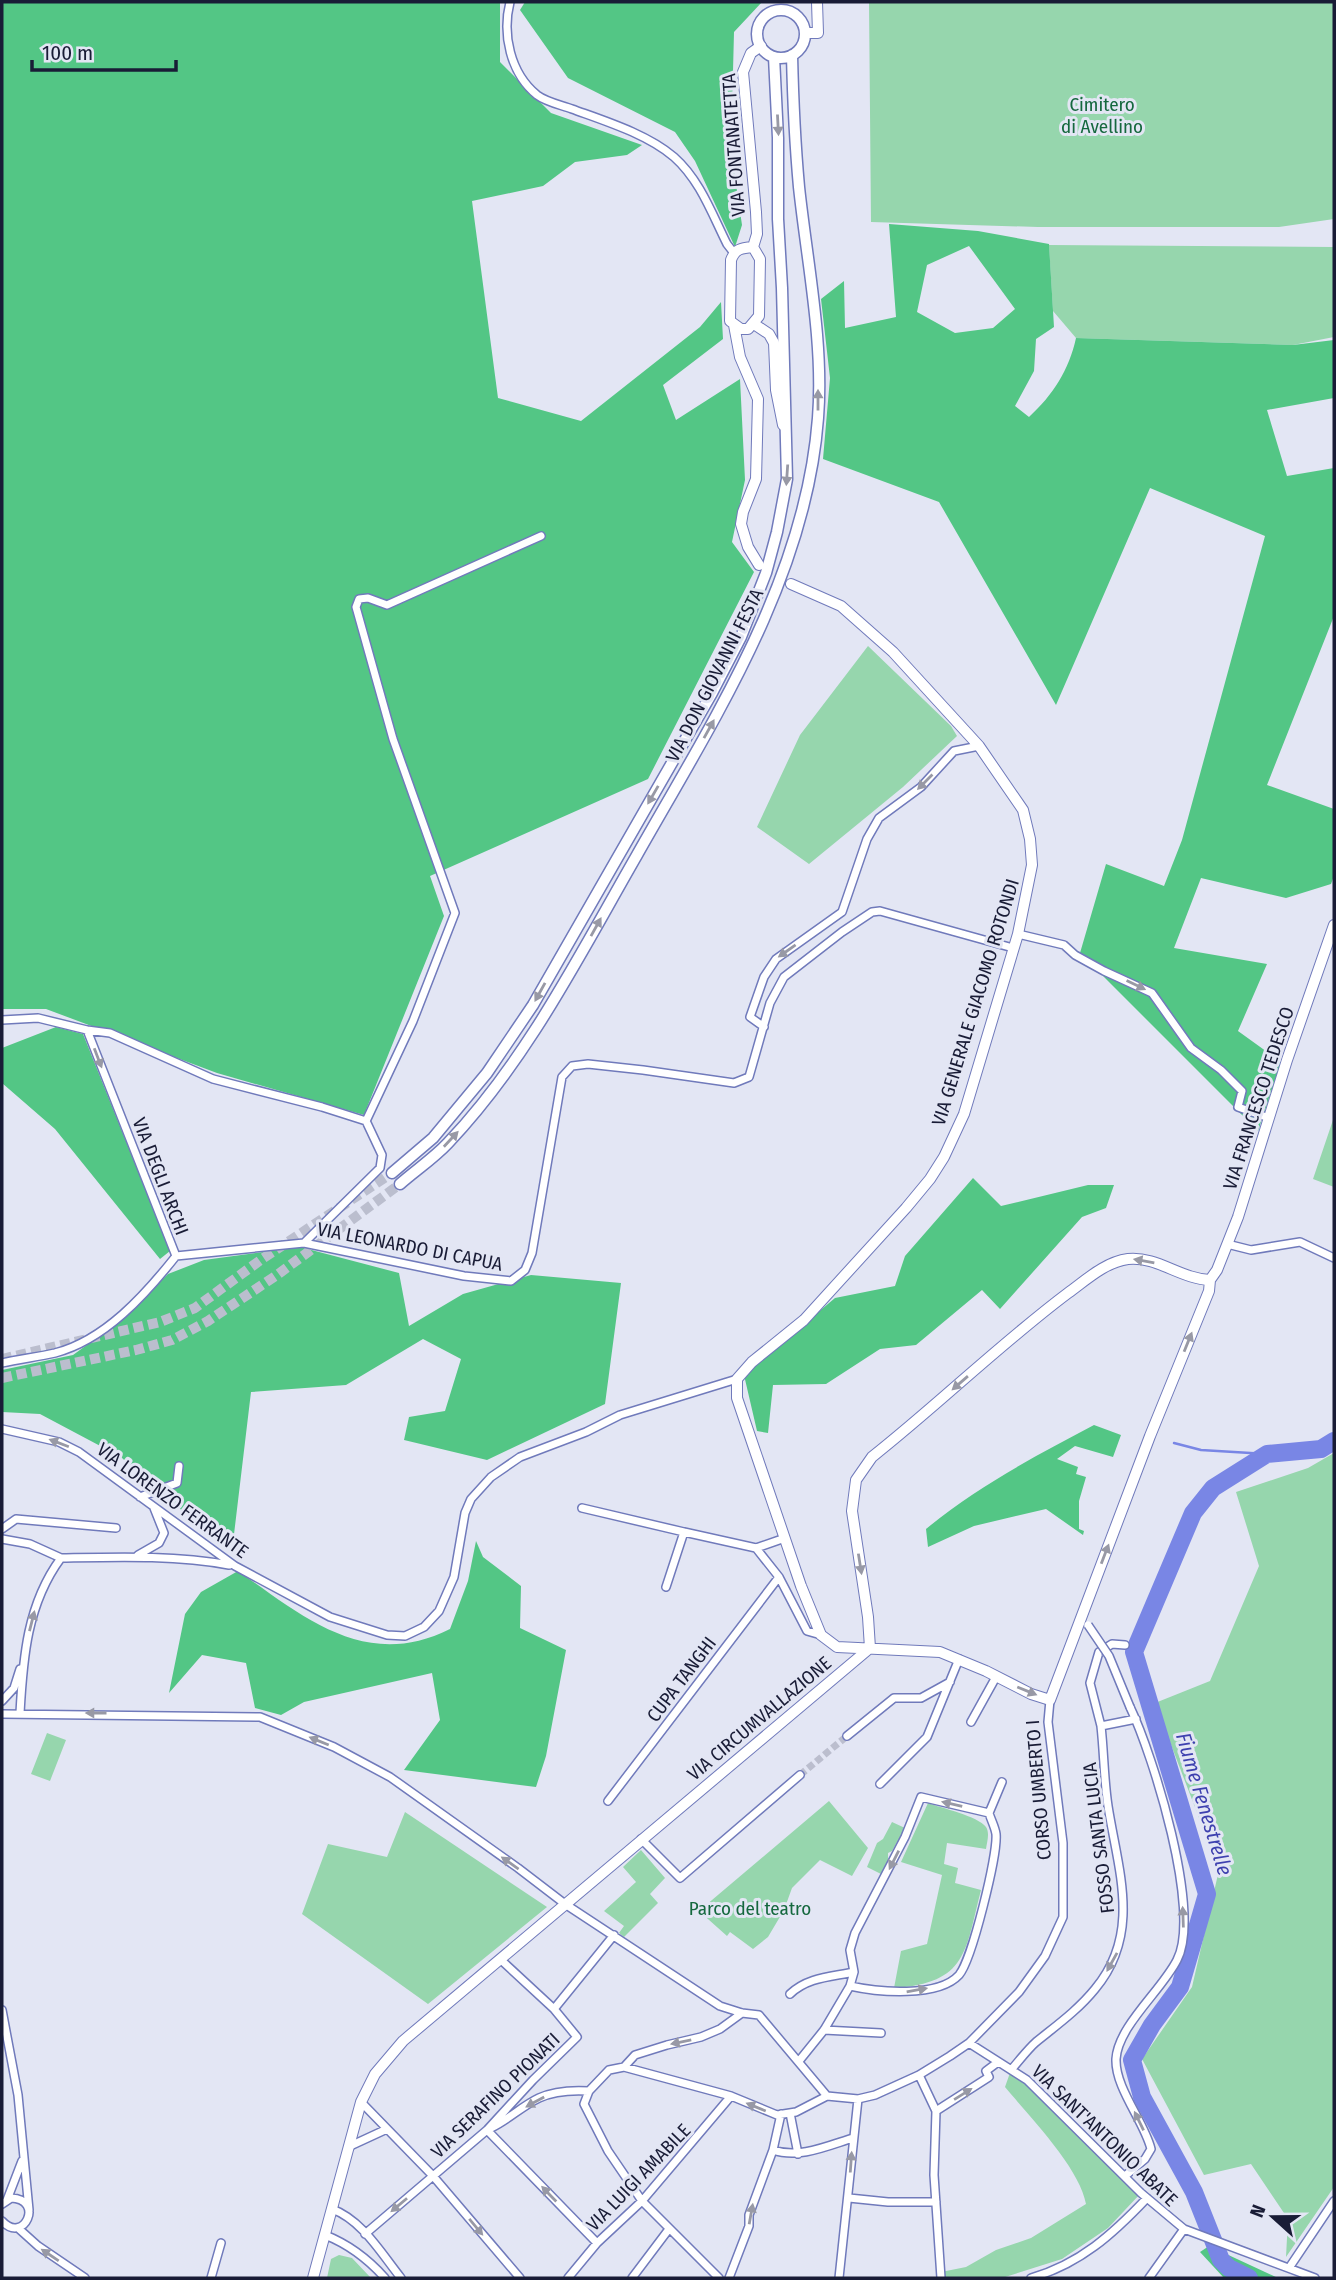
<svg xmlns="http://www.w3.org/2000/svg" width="1336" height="2280" font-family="'Fira Sans Condensed',sans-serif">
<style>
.green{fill:#96d6ad}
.forest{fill:#53c685;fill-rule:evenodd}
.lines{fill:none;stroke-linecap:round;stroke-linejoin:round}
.stream{stroke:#7986e5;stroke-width:2.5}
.river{stroke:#7986e5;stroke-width:18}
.minor-tunnel{stroke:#bbbece;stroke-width:7;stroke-dasharray:7 3.5;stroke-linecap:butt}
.secondary-tunnel{stroke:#bbbece;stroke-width:10;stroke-dasharray:10 5;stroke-linecap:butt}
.minor-casing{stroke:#707abb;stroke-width:10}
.tertiary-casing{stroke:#707abb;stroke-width:12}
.secondary-casing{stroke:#707abb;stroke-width:13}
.minor{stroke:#fff;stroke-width:7}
.tertiary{stroke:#fff;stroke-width:10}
.secondary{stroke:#fff;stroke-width:10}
.minor-bridge-casing{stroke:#707abb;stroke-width:10;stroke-linecap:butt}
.minor-bridge{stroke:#fff;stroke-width:7}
.oneway{fill:#9899a5}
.labels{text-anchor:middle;stroke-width:6;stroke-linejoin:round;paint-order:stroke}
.park-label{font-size:19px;fill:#15683e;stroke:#e3e6f4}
.street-label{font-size:19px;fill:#191c36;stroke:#e3e6f4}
.water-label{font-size:21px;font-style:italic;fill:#3e41af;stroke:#e3e6f4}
</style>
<rect width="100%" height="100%" fill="#e3e6f4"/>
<!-- green -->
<path class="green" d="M869 2H1334V219L1279 227H1038L871 222Z
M1049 245 1334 247V337L1293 345 1076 338 1053 311Z
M868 646 951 726 957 736 903 787 809 864 757 827 800 735Z
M1334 1117V1187L1313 1179Z
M1334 1453V2187L1286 2257 1288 2219 1251 2164 1204 2175 1142 2059 1192 1987 1219 1870 1155 1703 1210 1681 1259 1566 1236 1492 1308 1468Z
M47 1733 66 1740 50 1781 31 1774Z
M829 1801 868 1848 852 1876 820 1860 792 1888 784 1910 768 1937 753 1949 730 1932 727 1936 699 1911Z
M928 1803C941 1808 978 1816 986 1827 990 1833 987 1842 986 1849L947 1843 944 1864 958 1868 955 1883 981 1890C965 1951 968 1983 894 1988L901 1951 927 1944 942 1875 901 1862Z
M405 1812 547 1907 428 2004 302 1914 328 1844 387 1857Z
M892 1822 905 1828 892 1851 888 1853V1860L881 1874 867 1867 877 1843 883 1839Z
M641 1850 665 1878 650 1894 658 1903 624 1937 619 1933 624 1926 604 1911 636 1882 623 1867Z
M1011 2070 1027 2080 1141 2193 1108 2228 1062 2259 1002 2278H941V2272L966 2267 996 2250 1031 2238 1086 2204C1080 2168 1029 2116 1005 2087Z
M339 2255 352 2258 371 2278H327L331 2259Z"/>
<!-- forest -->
<path class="forest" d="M2 2H500V62L551 113 642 145 627 155 575 162 543 186 472 201 498 398 581 421 700 327 721 302 723 339 663 385 676 420 740 379 745 480 732 542 754 572 648 779 430 876 444 916 364 1115 217 1073 46 1009H2Z
M525 2H762L734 32 731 150 742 225 735 247 695 161 675 132 568 78 520 10Z
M889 224 978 231 1049 244 1054 327 1036 339 1034 371 1015 406 1029 417C1053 395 1069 370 1076 338L1293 345 1334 340V398L1267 410 1287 476 1334 468V616L1267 785 1334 809V876L1331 884 1286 898 1201 878 1174 948 1267 964 1238 1031 1281 1062 1258 1131 1080 953 1106 864 1164 886 1182 840 1265 536 1150 488 1056 705 939 502 823 459 830 378 821 299 844 281 845 328 896 317ZM969 246 1015 309 993 328 955 333 917 312 927 265Z
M56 1027 83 1034 170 1251 160 1259 55 1129 2 1083V1048Z
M973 1178 1001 1206 1088 1185H1114L1106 1208 1082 1217 1000 1309 982 1290 916 1345 880 1349 826 1384 773 1385 768 1433 757 1431 744 1375 835 1298 895 1286 905 1256Z
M300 1247 399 1273 409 1326 463 1294 531 1275 621 1283 605 1404 487 1460 404 1440 409 1417 445 1411 461 1359 423 1339 346 1385 251 1392 232 1551 147 1482 121 1457 40 1414 2 1412V1370L73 1355 113 1326 168 1274 204 1260Z
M1094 1425 1121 1435 1113 1457 1075 1446 1057 1459 1078 1467 1076 1474 1086 1477 1079 1501V1529L1084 1531 1083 1535 1046 1509 974 1526 928 1547 926 1529C977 1487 1035 1456 1094 1425Z
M476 1541 483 1557 521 1586 520 1628 566 1650 546 1756 536 1787 404 1770 440 1720 432 1673 304 1702 281 1715 255 1708 246 1663 202 1655 169 1693 185 1614 201 1592 238 1571C305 1618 366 1671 450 1629L468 1581Z
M1209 2246 1278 2278H1224L1200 2252Z"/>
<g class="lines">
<!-- stream -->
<path class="stream" d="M1174 1443 1201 1450 1267 1454"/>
<!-- river -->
<path class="river" d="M1249 2278 1229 2268 1221 2260 1194 2192 1142 2097 1132 2060 1152 2025 1180 1987 1207 1894 1134 1652 1193 1513 1213 1488 1267 1454 1321 1449 1334 1441"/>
<!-- minor-tunnel -->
<path class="minor-tunnel" d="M800 1775 847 1736"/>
<!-- secondary-tunnel -->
<path class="secondary-tunnel" d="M2 1359 160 1322 195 1308 262 1259 392 1173
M2 1378 136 1350 172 1340 208 1321 277 1275 400 1184"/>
<!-- minor casing -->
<g class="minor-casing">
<path id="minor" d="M510 2C502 34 510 73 537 95 546 102 561 105 572 109 605 121 647 134 674 157 700 180 712 214 727 244L734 253
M1018 934 1064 945 1075 955 1104 971 1152 993 1191 1048 1221 1070 1242 1091 1238 1107 1269 1118
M2 1020 38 1018 87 1030 176 1256
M764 1027 750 1017 764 977 776 959 842 912 867 839 879 818 921 787 954 751 979 746
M87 1030 110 1033 213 1079 322 1107 366 1121 382 1155 380 1168 304 1243 176 1256
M366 1121 413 1021 455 913 393 739 356 607 359 599 368 598 387 605 541 536
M304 1243 464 1276 511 1281 525 1270 532 1253 562 1077 572 1066 588 1064 643 1070 734 1083 749 1077 770 1003 784 977 842 932 872 912 880 911 1013 948
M1227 1244 1251 1250 1300 1242 1334 1258
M2 1363C19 1359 38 1357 55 1353 105 1340 145 1295 176 1256
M2 1429 59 1442 79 1452 235 1566 330 1617 387 1635 405 1636 424 1627 439 1611 454 1577 465 1513 471 1499 491 1477 520 1457 586 1432 620 1415 737 1379
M140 1497 177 1483 179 1466
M582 1508 684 1532
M2 1529 16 1519 116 1528
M2 1539 30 1544 61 1558
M756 1548 779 1577 807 1631 821 1635
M138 1555 159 1543 164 1533 154 1508
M666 1587 684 1532 756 1548 785 1538
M1125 1645 1112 1644 1099 1652 1090 1683 1101 1726 1136 1719
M2 1701 14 1688 20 1669
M20 1713C23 1658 27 1604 61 1558 117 1557 175 1555 229 1565
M2 1714 260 1717 334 1747 390 1777 518 1868 565 1904 720 2006 742 2013 759 2015 827 2096
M971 1722 996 1677
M847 1736 894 1698H921L950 1682
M880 1784 927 1737 959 1659
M608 1801 779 1577
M989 1813 1002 1782
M641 1839 680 1878 800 1775
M500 1959 554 2009
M790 1994C808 1977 831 1977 854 1972
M2 2010 18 2095 29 2210
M824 2030 881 2033
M969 2043 1027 2080 1141 2193 1184 2229 1315 2278
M799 2061 824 2030 850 1986 854 1972 850 1950 855 1933 905 1837 921 1797 989 1813C991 1820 995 1827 996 1834 998 1854 972 1960 959 1975 938 1998 877 1992 850 1986
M624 2067 731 2096 777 2115 796 2112 827 2096
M1011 2070C1019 2061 1027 2050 1036 2042 1057 2025 1078 2010 1095 1989 1142 1933 1118 1870 1108 1806 1104 1780 1104 1753 1101 1726
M919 2075 936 2111 934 2175 941 2278
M827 2096 858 2099 875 2095 919 2075 950 2056 969 2043 1019 1992 1045 1956 1063 1917V1843L1048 1722 1050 1700
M361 2102 433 2176 520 2278
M936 2111 989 2077 986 2071 998 2062
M790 2113 798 2154
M491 2128C508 2120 522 2106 539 2098 554 2091 572 2090 589 2091
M487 2130 597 2243
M348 2147 387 2129
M773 2150C799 2159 827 2146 853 2138
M1125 2176 1145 2159 1151 2149C1144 2121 1115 2088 1116 2059 1118 2026 1162 1990 1177 1960 1202 1912 1153 1755 1130 1707
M849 2198 888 2202H936
M7 2200 22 2161
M2 2204 11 2198C45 2199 24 2245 2 2221
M332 2209C362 2220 381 2253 401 2278
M18 2228 38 2246 85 2278
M365 2234 487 2130 533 2080 577 2037 554 2009 614 1935
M325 2235C348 2244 368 2259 385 2278
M1289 2268 1334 2201
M211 2278 221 2243
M568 2278 597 2243 642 2201 731 2096
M632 2278 669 2229
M719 2278 642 2201 608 2151 584 2104 589 2091 609 2070 624 2067 635 2055 667 2045 701 2037 720 2029 742 2013
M729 2278 749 2226V2215L773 2150 781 2114
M839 2278 858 2099
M1031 2278C1080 2264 1113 2234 1147 2198
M1149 2278 1184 2229"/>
</g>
<!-- tertiary casing -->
<g class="tertiary-casing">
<path id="tertiary" d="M805 33H818L817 2
M753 247 757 234 756 212 743 72 751 53 761 46
M753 247 760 259 759 316 748 329H741L730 321 731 260C735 249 741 248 753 247Z
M754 324 769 334 774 343 776 390 783 425
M734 325 740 357 758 399 756 479 743 512 741 524 748 547 759 565
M791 584 841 606 893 652 979 746 1023 810 1030 839 1032 865 1018 934 964 1114 944 1157 930 1179 906 1208 804 1320 752 1362 737 1379V1398L801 1586 821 1635 837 1647 940 1652 986 1671 1031 1694 1050 1700 1150 1436 1209 1291 1210 1280
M1210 1280 1217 1270 1238 1217 1287 1060 1334 925
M870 1648 868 1617 852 1511 856 1480 872 1457C939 1404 1000 1344 1068 1293 1086 1280 1105 1262 1128 1259 1157 1256 1181 1279 1210 1280
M313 2278 361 2102 375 2074 403 2041 870 1648"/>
</g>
<!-- secondary casing -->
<g class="secondary-casing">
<path id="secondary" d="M757 34a24 24 0 1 1 48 0a24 24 0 1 1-48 0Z
M392 1173 433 1138 487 1073 533 1005 712 693 741 637 766 573 777 532 787 479 782 288 778 219V138L774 57
M400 1184C416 1170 434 1158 448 1143 527 1060 580 954 637 855 714 719 806 578 818 418 824 343 807 262 799 187 795 143 793 99 792 55"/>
</g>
<!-- minor -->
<use href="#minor" class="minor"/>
<!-- tertiary -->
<use href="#tertiary" class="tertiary"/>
<!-- secondary -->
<use href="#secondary" class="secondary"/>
<!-- minor-bridge casing -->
<g class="minor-bridge-casing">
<path id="minor-bridge" d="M1088 1625 1109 1656 1130 1707"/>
</g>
<!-- minor-bridge -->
<use href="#minor-bridge" class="minor-bridge"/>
</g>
<!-- one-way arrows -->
<defs><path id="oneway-solid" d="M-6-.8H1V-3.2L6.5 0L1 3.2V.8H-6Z" transform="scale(1.75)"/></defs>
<g class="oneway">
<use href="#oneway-solid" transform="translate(778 125) rotate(87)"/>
<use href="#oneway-solid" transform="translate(818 400) rotate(-90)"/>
<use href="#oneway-solid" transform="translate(787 475) rotate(94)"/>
<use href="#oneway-solid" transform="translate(709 729) rotate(-61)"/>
<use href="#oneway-solid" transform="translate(925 782) rotate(135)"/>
<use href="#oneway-solid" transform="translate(653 795) rotate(120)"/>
<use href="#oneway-solid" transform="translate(596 927) rotate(-61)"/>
<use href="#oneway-solid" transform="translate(787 951) rotate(145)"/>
<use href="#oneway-solid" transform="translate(1136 985) rotate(26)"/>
<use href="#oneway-solid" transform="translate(540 992) rotate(119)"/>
<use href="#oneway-solid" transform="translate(98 1058) rotate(69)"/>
<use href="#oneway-solid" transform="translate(451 1139) rotate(-47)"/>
<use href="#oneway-solid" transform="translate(1144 1261) rotate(-170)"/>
<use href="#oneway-solid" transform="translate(1188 1342) rotate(-68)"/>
<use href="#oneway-solid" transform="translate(960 1383) rotate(139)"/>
<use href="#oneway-solid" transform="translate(59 1443) rotate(-159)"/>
<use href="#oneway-solid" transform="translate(1105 1554) rotate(-69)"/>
<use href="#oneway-solid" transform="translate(860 1564) rotate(81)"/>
<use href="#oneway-solid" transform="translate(32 1621) rotate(-76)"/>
<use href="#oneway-solid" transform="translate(1027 1691) rotate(22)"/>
<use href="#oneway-solid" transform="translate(96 1713) rotate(-180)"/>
<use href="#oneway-solid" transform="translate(319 1741) rotate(-158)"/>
<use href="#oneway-solid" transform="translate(952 1804) rotate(-167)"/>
<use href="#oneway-solid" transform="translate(894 1860) rotate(117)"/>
<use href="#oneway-solid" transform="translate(510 1863) rotate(-145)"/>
<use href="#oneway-solid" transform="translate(1183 1917) rotate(-92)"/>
<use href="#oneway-solid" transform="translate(1112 1962) rotate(119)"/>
<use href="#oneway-solid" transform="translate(917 1990) rotate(-10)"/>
<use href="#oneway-solid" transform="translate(681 2042) rotate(168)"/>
<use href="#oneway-solid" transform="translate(963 2094) rotate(-32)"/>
<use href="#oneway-solid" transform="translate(535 2102) rotate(151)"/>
<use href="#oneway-solid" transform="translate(756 2107) rotate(-158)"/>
<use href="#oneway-solid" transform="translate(1139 2121) rotate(-116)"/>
<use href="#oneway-solid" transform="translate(851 2162) rotate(-86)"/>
<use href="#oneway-solid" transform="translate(549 2194) rotate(-134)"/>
<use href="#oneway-solid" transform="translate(399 2205) rotate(140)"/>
<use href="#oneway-solid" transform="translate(751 2214) rotate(-80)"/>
<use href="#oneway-solid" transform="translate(476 2227) rotate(50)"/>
<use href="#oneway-solid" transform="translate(50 2255) rotate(-146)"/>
</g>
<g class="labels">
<!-- park labels -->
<g class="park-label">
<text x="1102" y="111">Cimitero<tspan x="1102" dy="22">di Avellino</tspan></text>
<text x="750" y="1915">Parco del teatro</text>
</g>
<!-- street labels -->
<g class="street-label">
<text transform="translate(733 145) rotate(-94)" y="7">VIA FONTANATETTA</text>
<text transform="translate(714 675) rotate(-63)" y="7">VIA DON GIOVANNI FESTA</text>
<text transform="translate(975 1002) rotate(-73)" y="7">VIA GENERALE GIACOMO ROTONDI</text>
<text transform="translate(1258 1098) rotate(-72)" y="7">VIA FRANCESCO TEDESCO</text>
<text transform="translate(161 1176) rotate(69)" y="7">VIA DEGLI ARCHI</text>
<text transform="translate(410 1246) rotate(11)" y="7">VIA LEONARDO DI CAPUA</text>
<text transform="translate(173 1500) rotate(36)" y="7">VIA LORENZO FERRANTE</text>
<text transform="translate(681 1679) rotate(-53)" y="7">CUPA TANGHI</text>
<text transform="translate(759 1718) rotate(-40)" y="7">VIA CIRCUMVALLAZIONE</text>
<text transform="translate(1038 1790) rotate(-95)" y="7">CORSO UMBERTO I</text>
<text transform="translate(1098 1838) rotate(-97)" y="7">FOSSO SANTA LUCIA</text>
<text transform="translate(495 2095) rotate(-44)" y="7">VIA SERAFINO PIONATI</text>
<text transform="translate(1105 2135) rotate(44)" y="7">VIA SANT'ANTONIO ABATE</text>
<text transform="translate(638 2177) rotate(-46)" y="7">VIA LUIGI AMABILE</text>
</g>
<!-- water labels -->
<g class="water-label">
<text transform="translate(1204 1804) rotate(73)" y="7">Fiume Fenestrelle</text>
</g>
</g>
<!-- border -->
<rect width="1336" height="2280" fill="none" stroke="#191c36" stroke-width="7"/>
<!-- north arrow -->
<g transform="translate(1273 2217) rotate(291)" stroke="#e3e6f4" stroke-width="5" paint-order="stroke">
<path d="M0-5L12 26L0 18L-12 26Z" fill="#191c36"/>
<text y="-10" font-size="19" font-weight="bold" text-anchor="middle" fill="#191c36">N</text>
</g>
<!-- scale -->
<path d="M32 60v10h144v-10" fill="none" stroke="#191c36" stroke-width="3.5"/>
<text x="42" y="60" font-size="21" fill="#191c36" stroke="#e3e6f4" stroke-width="5" paint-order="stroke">100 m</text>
</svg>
